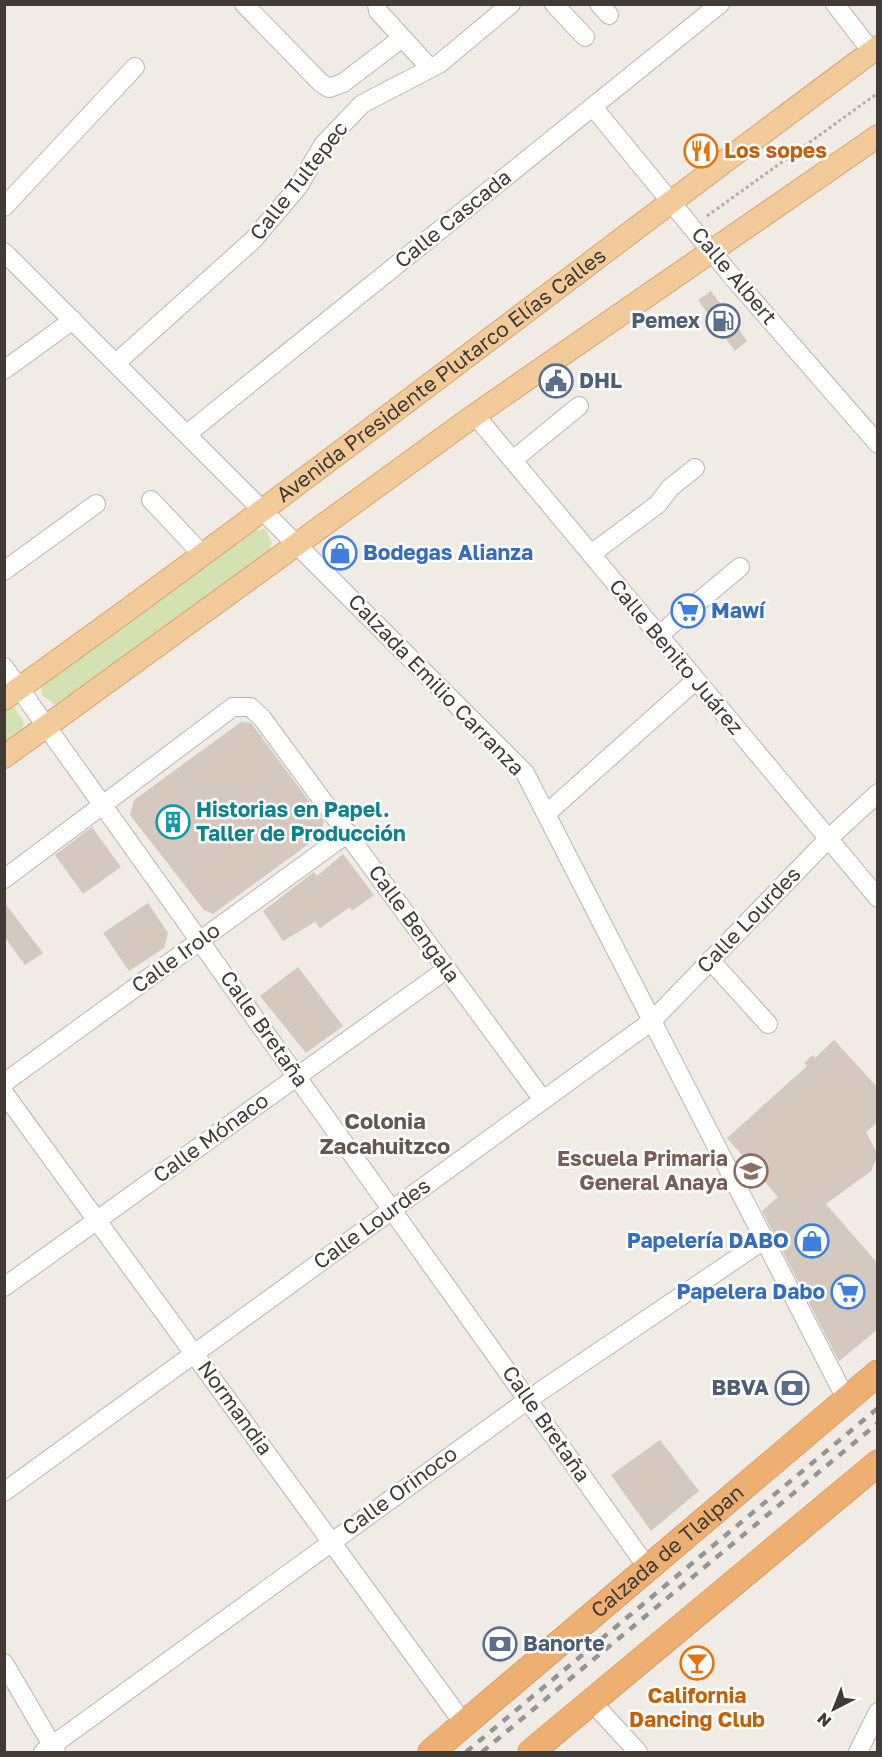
<svg xmlns="http://www.w3.org/2000/svg" width="882" height="1757" font-family="'Golos Text',sans-serif">
<style>
.green{fill:#d4e1b2}
.building{fill:#d4c8bf}
.lines{fill:none;stroke-linecap:round;stroke-linejoin:round}
.minor-casing{stroke:#beb4ac;stroke-width:20}
.major-casing{stroke:#d6a46d;stroke-width:24}
.highway-casing{stroke:#cc8243;stroke-width:27}
.path{stroke:#bbaa9b;stroke-width:3;stroke-dasharray:3 3;stroke-linecap:butt}
.minor{stroke:#fff;stroke-width:18}
.major{stroke:#f3cb9b;stroke-width:22}
.highway{stroke:#eeaf72;stroke-width:26}
.rail{stroke:#949494;stroke-width:4.5;stroke-dasharray:8 8;stroke-linecap:butt}
.labels{text-anchor:middle;stroke-width:5;stroke-linejoin:round;paint-order:stroke}
.food-label{font-size:21px;font-weight:bold;fill:#c56008;stroke:#fff;text-anchor:start}
.street-label{font-size:21px;fill:#423b35;stroke:#fff}
.service-label{font-size:21px;font-weight:bold;fill:#4e5e75;stroke:#fff;text-anchor:end}
.shop-label{font-size:21px;font-weight:bold;fill:#366cbe;stroke:#fff;text-anchor:start}
.culture-label{font-size:21px;font-weight:bold;fill:#0d838f;stroke:#fff;text-anchor:start}
.education-label{font-size:21px;font-weight:bold;fill:#785e54;stroke:#fff;text-anchor:end}
.neighbourhood-label{font-size:22px;font-weight:bold;fill:#64574e;stroke:#fff}
</style>
<rect width="100%" height="100%" fill="#f0ebe5"/>
<!-- green -->
<path class="green" d="M265 529 272 543 270 550 67 701 54 704 42 695 41 690 47 679 248 532Z
M15 708 24 723 21 732 5 744V709Z"/>
<!-- building -->
<path class="building" d="M711 291 747 341 735 351 698 300Z
M241 722 251 723 324 821 321 831 314 840 213 914 204 910 130 815 134 800Z
M92 827 121 867 83 894 55 855Z
M343 854 374 895 352 911 350 907 320 928 315 922 283 941 263 911 314 872 317 876Z
M4 902 43 953 25 965 4 936Z
M148 903 168 933 164 948 129 971 103 933Z
M298 967 343 1026 306 1053 260 996Z
M834 1040 878 1088V1122L866 1132 878 1155 871 1171 826 1204 878 1264V1329L839 1361 762 1211 778 1197 727 1138 807 1066 804 1063 813 1055 815 1058Z
M660 1440 699 1491 651 1531 611 1475Z"/>
<g class="lines">
<!-- minor casing -->
<g class="minor-casing">
<path id="minor" d="M244 4 321 83 329 88 343 83 402 38
M377 4 378 11 430 68
M554 4 585 37
M599 4 609 15
M835 4 872 52
M593 107 730 274 878 444
M4 207 135 67
M4 252 525 773 846 1399
M116 363 253 240 298 187 323 145 362 104 439 64 511 4
M4 370 73 320
M475 415 878 898
M187 434 720 4
M513 460 579 406
M151 500 202 554
M591 554 658 504 670 488 695 468
M4 571 96 504
M659 635 740 567
M4 667 647 1567
M546 814 696 680
M4 879 233 707H250L262 718 543 1100
M710 960 768 1024
M4 1083 348 833
M4 1093 464 1724
M4 1287 447 969
M4 1492 652 1021 828 839 878 793
M4 1663 56 1752
M592 1702 638 1752
M43 1752 529 1399 764 1240
M858 1752 878 1712"/>
</g>
<!-- major casing -->
<g class="major-casing">
<g id="major">
<path id="s1" d="M4 699C300 488 586 263 878 47"/>
<path d="M4 757 475 415 878 136"/>
</g>
</g>
<!-- highway casing -->
<g class="highway-casing">
<g id="highway">
<path id="s2" d="M431 1752 878 1373"/>
<path d="M531 1752 878 1463"/>
</g>
</g>
<!-- path -->
<path class="path" d="M707 216 878 93"/>
<!-- minor -->
<use href="#minor" class="minor"/>
<!-- major -->
<use href="#major" class="major"/>
<!-- highway -->
<use href="#highway" class="highway"/>
<!-- rail -->
<path class="rail" d="M466 1752 878 1408
M482 1752 878 1423"/>
</g>
<!-- icons -->
<defs>
<g id="restaurant-ring" transform="scale(1.725)"><circle r="9.5" fill="#fff" stroke="#e8710a" stroke-width="1.5"/><path d="M-5-6h1v4h1v-4h1v4h1v-4h1v5L-1.5 .5V6h-2V.5L-5-1ZM5-6V6H3V1.5H1.5Q1.5-4 5-6Z" fill="#e8710a"/></g>
<g id="fuel-ring" transform="scale(1.725)"><circle r="9.5" fill="#fff" stroke="#5c6f8a" stroke-width="1.5"/><path d="M-5.5-6h7V0h2V4h1.3V-2.5L3-4.5l.8-.8L6-3V5H2.5V1h-1V6h-7ZM-4.2-4.7v3.2H.2V-4.7Z" fill="#5c6f8a"/></g>
<g id="civic-ring" transform="scale(1.725)"><circle r="9.5" fill="#fff" stroke="#5c6f8a" stroke-width="1.5"/><path d="M-.6-6.5H3V-4.5H.6V-3L4-1V1h2V6H-6V1h2V-1L-.6-3ZM-1.2 2.5V6h2.4V2.5Z" fill="#5c6f8a"/></g>
<g id="shop-ring" transform="scale(1.725)"><circle r="9.5" fill="#fff" stroke="#3f7fe0" stroke-width="1.5"/><path d="M-5-2.5h2.3a2.7 3.5 0 0 1 5.4 0H5L5.5 6h-11ZM-1.5-2.5h3a1.5 2.3 0 0 0-3 0Z" fill="#3f7fe0"/></g>
<g id="supermarket-ring" transform="scale(1.725)"><circle r="9.5" fill="#fff" stroke="#3f7fe0" stroke-width="1.5"/><path d="M-6-5.5h2.5l.6 2H6L4.5 2H-2.5L-4.4-4H-6ZM-1.5 3.2a1.3 1.3 0 1 0 .1 0ZM3 3.2a1.3 1.3 0 1 0 .1 0Z" fill="#3f7fe0"/></g>
<g id="building-ring" transform="scale(1.725)"><circle r="9.5" fill="#fff" stroke="#0f9aa8" stroke-width="1.5"/><path d="M-4-6H4V6H1V3H-1V6H-4ZM-2.5-4.3h1.7v1.8h-1.7ZM.8-4.3h1.7v1.8H.8ZM-2.5-1h1.7V.8h-1.7ZM.8-1h1.7V.8H.8Z" fill="#0f9aa8"/></g>
<g id="school-ring" transform="scale(1.725)"><circle r="9.5" fill="#fff" stroke="#8d6e63" stroke-width="1.5"/><path d="M0-5L7-2L0 1L-7-2ZM-4 1L0 2.5L4 1V4Q0 6-4 4Z" fill="#8d6e63"/></g>
<g id="bank-ring" transform="scale(1.725)"><circle r="9.5" fill="#fff" stroke="#5c6f8a" stroke-width="1.5"/><path d="M-6-4H6V4H-6ZM0-2.3a2.3 2.3 0 1 0 0 4.6a2.3 2.3 0 1 0 0-4.6Z" fill="#5c6f8a"/></g>
<g id="bar-ring" transform="scale(1.725)"><circle r="9.5" fill="#fff" stroke="#e8710a" stroke-width="1.5"/><path d="M-6-5H6L.8 .8V4.5H3.5V6h-7V4.5H-.8V.8Z" fill="#e8710a"/></g>
</defs>
<g fill-rule="evenodd">
<use href="#restaurant-ring" x="701" y="151"/>
<use href="#fuel-ring" x="723" y="321"/>
<use href="#civic-ring" x="556" y="381"/>
<use href="#shop-ring" x="340" y="553"/>
<use href="#supermarket-ring" x="688" y="611"/>
<use href="#building-ring" x="173" y="822"/>
<use href="#school-ring" x="751" y="1171"/>
<use href="#shop-ring" x="812" y="1241"/>
<use href="#supermarket-ring" x="848" y="1292"/>
<use href="#bank-ring" x="792" y="1388"/>
<use href="#bank-ring" x="500" y="1644"/>
<use href="#bar-ring" x="697" y="1663"/>
</g>
<g class="labels">
<!-- food labels -->
<g class="food-label">
<text x="724" y="158">Los sopes</text>
<text x="697" y="1703" text-anchor="middle">California<tspan x="697" dy="24">Dancing Club</tspan></text>
</g>
<!-- street labels -->
<g class="street-label">
<text transform="translate(299 181) rotate(-52)" y="7">Calle Tultepec</text>
<text transform="translate(453 219) rotate(-39)" y="7">Calle Cascada</text>
<text transform="translate(734 276) rotate(50)" y="7">Calle Albert</text>
<text dy="7" stroke="none"><textPath href="#s1" startOffset="544">Avenida Presidente Plutarco Elías Calles</textPath></text>
<text transform="translate(676 657) rotate(50)" y="7">Calle Benito Juárez</text>
<text transform="translate(436 685) rotate(46)" y="7">Calzada Emilio Carranza</text>
<text transform="translate(749 920) rotate(-46)" y="7">Calle Lourdes</text>
<text transform="translate(414 924) rotate(54)" y="7">Calle Bengala</text>
<text transform="translate(176 958) rotate(-36)" y="7">Calle Irolo</text>
<text transform="translate(264 1029) rotate(55)" y="7">Calle Bretaña</text>
<text transform="translate(211 1138) rotate(-36)" y="7">Calle Mónaco</text>
<text transform="translate(372 1224) rotate(-36)" y="7">Calle Lourdes</text>
<text transform="translate(235 1408) rotate(54)" y="7">Normandia</text>
<text transform="translate(546 1424) rotate(55)" y="7">Calle Bretaña</text>
<text transform="translate(400 1491) rotate(-36)" y="7">Calle Orinoco</text>
<text dy="7" stroke="none"><textPath href="#s2" startOffset="310">Calzada de Tlalpan</textPath></text>
</g>
<!-- service labels -->
<g class="service-label">
<text x="700" y="328">Pemex</text>
<text x="579" y="388" text-anchor="start">DHL</text>
<text x="769" y="1395">BBVA</text>
<text x="523" y="1651" text-anchor="start">Banorte</text>
</g>
<!-- shop labels -->
<g class="shop-label">
<text x="363" y="560">Bodegas Alianza</text>
<text x="711" y="618">Mawí</text>
<text x="789" y="1248" text-anchor="end">Papelería DABO</text>
<text x="825" y="1299" text-anchor="end">Papelera Dabo</text>
</g>
<!-- culture labels -->
<g class="culture-label">
<text x="196" y="817">Historias en Papel.<tspan x="196" dy="24">Taller de Producción</tspan></text>
</g>
<!-- education labels -->
<g class="education-label">
<text x="728" y="1166">Escuela Primaria<tspan x="728" dy="24">General Anaya</tspan></text>
</g>
<!-- neighbourhood labels -->
<g class="neighbourhood-label">
<text x="385" y="1129">Colonia<tspan x="385" dy="25">Zacahuitzco</tspan></text>
</g>
</g>
<!-- border -->
<rect width="882" height="1757" fill="none" stroke="#423b35" stroke-width="12"/>
<!-- north arrow -->
<g transform="translate(834 1709) rotate(222)" stroke="#ffffff" stroke-width="4.5" paint-order="stroke">
<path d="M0-4.5L10 22L0 15L-10 22Z" fill="#423b35"/>
<text y="-9" font-size="16" font-weight="bold" text-anchor="middle" fill="#423b35">N</text>
</g>
</svg>
